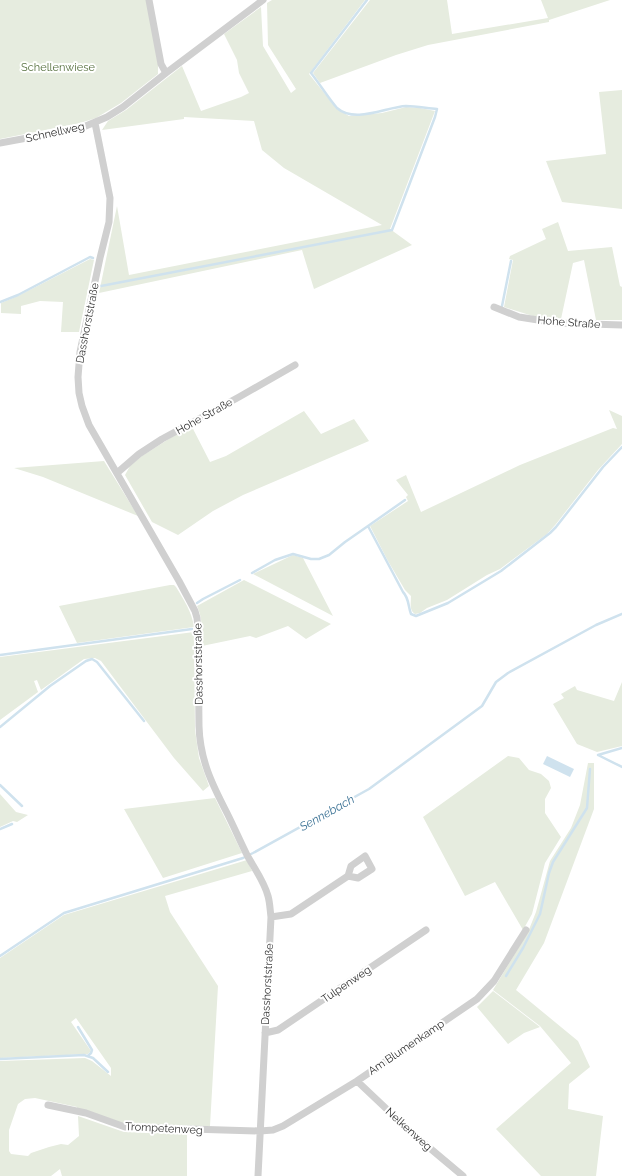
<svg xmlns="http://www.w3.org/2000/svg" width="622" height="1176" font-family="Raleway,sans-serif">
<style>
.green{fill:#e6ecdf}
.water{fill:#cfe2ee}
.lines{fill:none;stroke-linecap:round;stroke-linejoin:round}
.stream{stroke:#cfe2ee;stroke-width:2.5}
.street{stroke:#d0d0d0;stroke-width:7}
.labels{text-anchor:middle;stroke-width:4;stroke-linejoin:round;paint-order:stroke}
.park-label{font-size:11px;fill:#56703f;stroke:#fff}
.street-label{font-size:11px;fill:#333;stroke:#fff}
.water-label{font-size:12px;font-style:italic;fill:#3f7597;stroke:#fff}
</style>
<rect width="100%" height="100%" fill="#fff"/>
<!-- green -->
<path class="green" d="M0 0H147L158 64V74L121 103 96 118 80 123 0 139Z
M272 0H365L309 74 337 109 349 116 382 113 406 107 420 108 435 111 390 229 412 245 314 289 302 250 99 293 117 206 129 275 382 225 284 168 262 150 254 121 184 117V119L102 130 108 121 126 110 182 66 201 111 241 97 249 93 239 73 237 60 224 34 261 7 263 46 291 93 296 89 268 45 267 3Z
M370 0H447L452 34 548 18 541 0H610L549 20V22L428 45 396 55 320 83 313 73Z
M622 90V209L562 202 546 161 606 154 599 92Z
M558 222 568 251 612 247 620 286 622 287V320H596L584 260 573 263 561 319 536 317 504 307 513 260 509 259 510 256 546 239 542 229Z
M90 259 94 260 79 332H61L63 302 40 301 21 306V314L1 313V303L18 296Z
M609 410 622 416V444L598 470 556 524 547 534 500 569 487 575 447 600 427 608 420 613 415 614C409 610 411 603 411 596L405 590 388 561 370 526 408 501 406 497 408 495 396 480 406 475 421 512 520 465 613 428 617 429Z
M304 411 321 434 354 419 369 441 243 495 213 511 178 535 152 522 125 475 130 466 142 456 191 425 210 462 226 456Z
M104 461 138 516 43 477 14 468Z
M293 555 303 558 333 616 253 574Z
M244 580 331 624 306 639 288 626 256 638 250 636 202 646C202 632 203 619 197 606Z
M170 585H174L176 587C184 600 192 612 194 627L77 643 59 606Z
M194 632 195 730 199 758 209 786 203 791 174 758 101 661 95 658 84 659 41 690 37 680 34 681 38 692 0 720V657Z
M622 682V746L597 752 577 744 553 704 564 698 561 694 575 686 577 690 614 701Z
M508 756 519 758 529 770 541 774 549 781 551 788 545 799V813L561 837 545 863 532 914 523 930 495 882 465 896 423 817Z
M588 763H594V809L544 943 516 990 578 1041 590 1067 569 1084 568 1109 603 1116 596 1176H541L496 1129 571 1063 540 1026 493 990 528 932 536 912 550 861 571 828 580 805Z
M0 794 16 812 28 815 17 822 13 821 0 827Z
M215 798 242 853 163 878 124 809Z
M247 860 252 871 165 896 170 912 218 986 210 1126 126 1125 77 1109V1107L35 1098 25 1099 18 1104 9 1130V1151L11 1154 28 1156 31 1153 49 1147 61 1144 68 1145 79 1136 78 1116 124 1132 187 1134V1176H62L60 1169 51 1176H0V1061L85 1058 92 1061 111 1076V1068L76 1018 71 1022 91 1051 88 1054 0 1058V958L64 915Z
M493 991 540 1027 524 1033 508 1044 477 1007Z"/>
<!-- water -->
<path class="water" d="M547 756 574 769 570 777 543 764Z"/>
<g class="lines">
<!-- stream -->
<path class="stream" d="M101 286 392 230 435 117 437 109C426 108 416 106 406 106 386 107 355 124 337 108 329 99 319 83 311 73L367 0
M0 302 18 295 90 257 93 258
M502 306 511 261
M368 526 405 500
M252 573 275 560 293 554 311 559H319L329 555 345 542 368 526 403 592C409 598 408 606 411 614L416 616 448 603 501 571 550 533 556 527 603 467 622 447
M197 603 203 599 240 580
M0 655 192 629
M0 727 50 686 86 661 92 659 97 662 144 721
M598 755 622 767
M598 755 622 748
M0 785 22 806
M0 829 12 824
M0 956 64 913 243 858 253 853 369 789 482 706 496 682 508 673 596 625 622 614
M506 976 523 948 540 914 549 873 553 862 587 808 590 769
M78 1027 92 1050 91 1053 88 1056
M0 1059 84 1055 93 1058 108 1072"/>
<!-- street -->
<path class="street" d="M149 0 161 64 166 73
M95 123 110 198 109 222 100 258 80 352 78 377 79 393 82 406 89 425 179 581 195 611 197 618 198 629 199 726C200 760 212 784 227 813 234 827 240 841 247 855 254 868 264 881 268 896 270 903 270 910 271 917L258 1176
M0 143 81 128 107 117 123 107 166 73 263 0
M494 307 519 317 557 323 622 325
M117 473 139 454 162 439 239 397 295 365
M271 917 291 914 348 876 358 878 372 869 365 856 351 866 348 876
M265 1033 278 1030 426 930
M357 1081 413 1134 463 1176
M48 1105 86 1113 125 1127 260 1131 273 1130 283 1126 357 1081 477 999 494 981 526 930"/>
</g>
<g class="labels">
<!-- park labels -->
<g class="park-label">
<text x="58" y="71">Schellenwiese</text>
</g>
<!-- street labels -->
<g class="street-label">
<text transform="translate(55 132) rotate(-12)" y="4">Schnellweg</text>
<text transform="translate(569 322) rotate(4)" y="4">Hohe Straße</text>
<text transform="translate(87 323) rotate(-79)" y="4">Dasshorststraße</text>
<text transform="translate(204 416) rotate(-29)" y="4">Hohe Straße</text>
<text transform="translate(198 664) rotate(-91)" y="4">Dasshorststraße</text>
<text transform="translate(267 984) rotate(-87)" y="4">Dasshorststraße</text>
<text transform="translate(346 984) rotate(-34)" y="4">Tulpenweg</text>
<text transform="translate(406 1047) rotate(-34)" y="4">Am Blumenkamp</text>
<text transform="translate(164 1128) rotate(3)" y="4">Trompetenweg</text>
<text transform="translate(409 1129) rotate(42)" y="4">Nelkenweg</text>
</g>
<!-- water labels -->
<g class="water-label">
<text transform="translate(327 813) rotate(-29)" y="4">Sennebach</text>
</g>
</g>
</svg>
